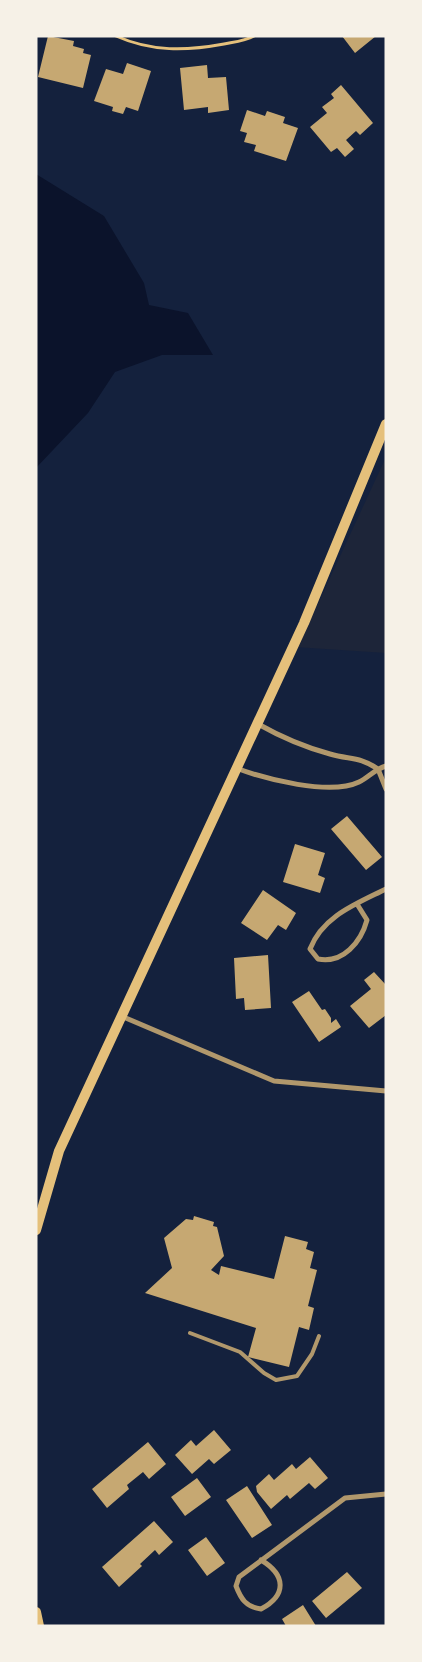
<svg xmlns="http://www.w3.org/2000/svg" width="422" height="1662" font-family="'Varela Round',sans-serif">
<style>
.green{fill:#1d2539}
.water{fill:#0b132b}
.building{fill:#c6a872}
.lines{fill:none;stroke-linecap:round;stroke-linejoin:round}
.path{stroke:#e5c07b;stroke-width:3}
.service{stroke:#b1986c;stroke-width:4}
.minor{stroke:#b1986c;stroke-width:5}
.secondary{stroke:#e5c07b;stroke-width:10}
</style>
<rect width="100%" height="100%" fill="#14213d"/>
<!-- green -->
<path class="green" d="M386 457V653L295 647 305 632Z"/>
<!-- water -->
<path class="water" d="M36 174 104 216 144 283 149 305 188 313 213 355H162L115 372 88 413 36 468Z"/>
<!-- building -->
<path class="building" d="M48 36 74 41 73 46 84 49 83 53 91 55 83 88 38 77Z
M342 36H376L355 53Z
M127 63 151 71 138 111 126 107 123 114 112 111 113 107 94 101 106 69 123 74Z
M207 65 208 78 226 77 229 110 208 113V107L184 110 180 68Z
M341 85 373 123 360 135 356 131 346 140 354 149 345 157 337 148 331 152 310 127 327 113 322 107 334 98 331 94Z
M247 110 265 116 267 111 285 117 283 123 298 128 286 161 254 151 256 145 244 142 247 133 240 131Z
M347 816 382 857 366 870 331 829Z
M295 844 325 853 318 875 325 878 320 893 283 882Z
M263 890 296 913 286 930 278 925 267 940 241 923Z
M268 955 271 1008 245 1010 244 998 236 999 234 958Z
M374 972 386 985V1015L369 1028 350 1006 371 989 364 980Z
M309 991 322 1010 325 1009 331 1018V1023L336 1019 341 1027 319 1042 292 1002Z
M194 1216 214 1222 213 1226 217 1227 224 1256 211 1270 219 1275 221 1266 274 1279 285 1236 308 1242 306 1249 314 1252 310 1268 317 1270 308 1306 314 1308 309 1330 299 1327 289 1367 248 1357 256 1328 145 1293 172 1268 164 1238 186 1219 193 1220Z
M214 1430 231 1450 214 1464 209 1459 192 1474 175 1455 191 1440 196 1446Z
M148 1442 166 1464 149 1479 143 1472 127 1485 129 1489 107 1508 92 1489Z
M310 1457 328 1478 315 1489 309 1483 290 1499 287 1495 271 1509 257 1492 256 1486 269 1474 274 1480 292 1464 296 1469Z
M197 1478 211 1497 185 1516 171 1497Z
M247 1486 272 1525 252 1538 226 1500Z
M154 1521 173 1542 159 1555 155 1550 140 1564 142 1566 119 1587 102 1567Z
M206 1537 225 1563 207 1576 188 1550Z
M347 1572 362 1588 326 1618 312 1601Z
M303 1605 316 1626H286L282 1619Z"/>
<g class="lines">
<!-- path -->
<path class="path" d="M116 36C152 52 186 51 224 44 234 42 245 41 254 36"/>
<!-- service -->
<path class="service" d="M190 1333 240 1352 264 1373 276 1380 297 1376 312 1354 319 1336"/>
<!-- minor -->
<path class="minor" d="M258 724C281 737 304 747 330 754 350 760 359 756 378 769
M236 768C265 779 330 796 359 782 369 777 375 769 386 766
M378 769 386 789
M357 904 367 920C361 942 343 964 318 959L310 949C323 916 356 904 386 889
M121 1016 274 1081 386 1091
M261 1560C286 1575 287 1595 261 1609 246 1607 241 1599 236 1586L239 1577 345 1498 386 1494"/>
<!-- secondary -->
<path class="secondary" d="M36 1230 59 1151 304 623 386 424
M36 1612 39 1626"/>
</g>
<!-- border -->
<rect width="422" height="1662" fill="none" stroke="#f6f1e7" stroke-width="75"/>
</svg>
